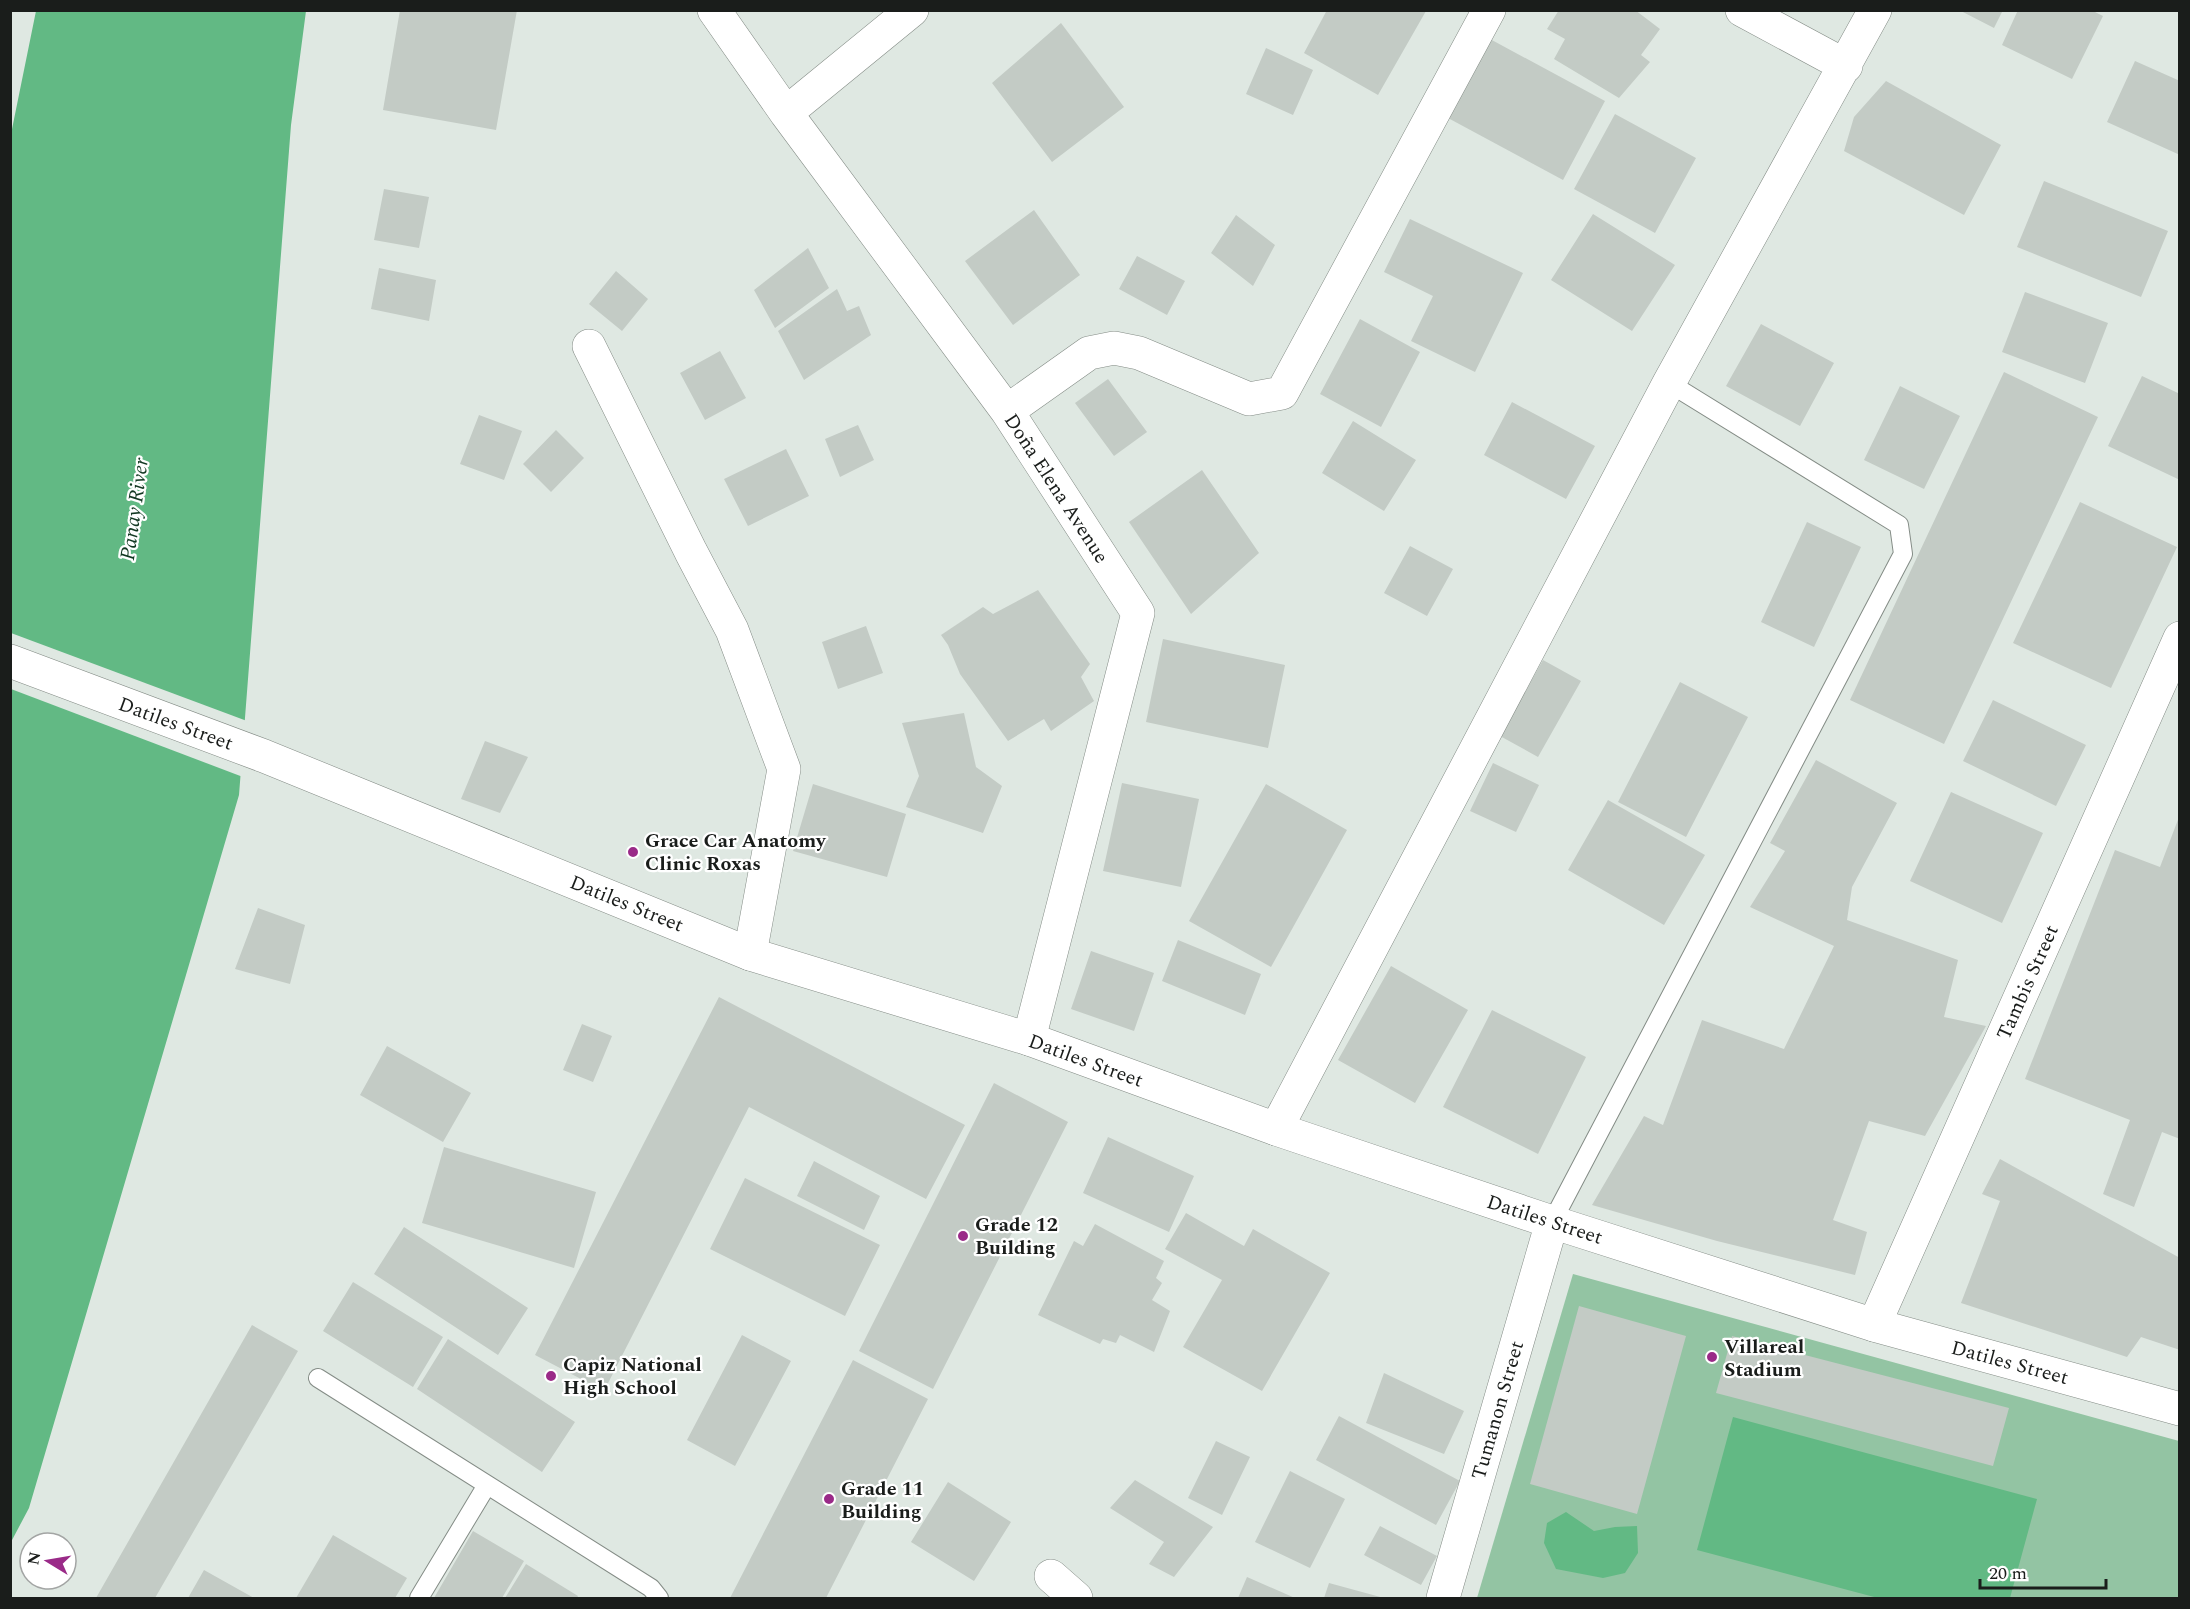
<svg xmlns="http://www.w3.org/2000/svg" width="2190" height="1609" font-family="Spectral,serif">
<style>
.green{fill:#93c4a3}
.water{fill:#62b984}
.pier{fill:#dfe8e2}
.building{fill:#c3cbc5}
.lines{fill:none;stroke-linecap:round;stroke-linejoin:round}
.lane-casing{stroke:#848c86;stroke-width:20}
.street-casing{stroke:#848c86;stroke-width:34}
.secondary-casing{stroke:#848c86;stroke-width:34}
.lane{stroke:#fff;stroke-width:18}
.street{stroke:#fff;stroke-width:33}
.secondary{stroke:#fff;stroke-width:33}
.poi-dot{fill:#9a2a88;stroke:#fff;stroke-width:2}
.labels{text-anchor:middle;stroke-width:4.5;stroke-linejoin:round;paint-order:stroke}
.street-label{font-size:20px;fill:#1a1d1b;stroke:#fff}
.poi-label{font-size:20px;font-weight:bold;fill:#1a1d1b;stroke:#fff;text-anchor:start}
.water-label{font-size:21px;font-style:italic;fill:#123822;stroke:#fff}
</style>
<rect width="100%" height="100%" fill="#dfe8e2"/>
<!-- green -->
<path class="green" d="M1573 1274 2179 1441V1598H1477Z"/>
<!-- water -->
<path class="water" d="M36 11H306L291 125 239 795 29 1508 11 1542V134Z
M1733 1417 2037 1499 2010 1598H1878L1697 1550Z
M1566 1512 1594 1531 1615 1527 1637 1526 1638 1553 1625 1573 1603 1578 1556 1569 1544 1543 1547 1523Z"/>
<!-- pier -->
<path class="pier" d="M11 633 247 721 243 777 11 689Z"/>
<!-- building -->
<path class="building" d="M400 10H517L496 130 383 110Z
M1327 10H1424L1426 11 1378 95 1304 53Z
M1559 10H1635L1660 29 1641 55 1650 62 1619 98 1554 59 1565 39 1547 29Z
M1959 10H2003L1994 28Z
M2018 10H2091L2103 16 2072 79 2002 45Z
M1061 23 1124 107 1052 162 992 83Z
M1490 39 1605 101 1563 180 1448 118Z
M1266 48 1313 70 1293 115 1246 94Z
M2135 61 2180 81V155L2107 122Z
M1886 81 2001 145 1964 215 1844 151 1854 117Z
M1615 114 1696 158 1655 233 1574 189Z
M2044 181 2168 231 2141 297 2017 247Z
M384 189 429 197 419 248 374 240Z
M1034 210 1080 275 1013 325 965 261Z
M1593 214 1675 265 1632 331 1551 280Z
M1236 215 1275 245 1253 286 1211 253Z
M1410 219 1523 273 1475 372 1411 341 1433 296 1384 272Z
M808 248 829 288 775 328 754 290Z
M1137 256 1185 281 1167 315 1119 289Z
M379 268 436 280 429 321 371 309Z
M616 271 648 299 622 331 589 304Z
M837 289 847 311 859 306 871 335 804 380 778 331Z
M2025 292 2108 323 2085 383 2002 352Z
M1360 319 1420 352 1381 427 1320 394Z
M1761 324 1834 363 1800 426 1726 386Z
M720 351 746 398 705 420 680 373Z
M2004 372 2098 417 1944 744 1850 700Z
M2142 376 2180 394V480L2108 446Z
M1108 379 1147 432 1114 456 1075 403Z
M1900 386 1960 416 1924 489 1864 460Z
M1512 402 1595 446 1566 499 1484 455Z
M479 415 522 431 504 480 460 464Z
M1353 421 1416 460 1384 511 1322 473Z
M858 425 874 460 840 477 825 439Z
M556 430 584 458 551 492 523 464Z
M786 449 809 496 748 526 724 479Z
M1202 470 1259 553 1191 614 1129 522Z
M2080 502 2177 547 2111 688 2013 643Z
M1807 522 1861 547 1814 647 1761 622Z
M1410 546 1453 569 1427 616 1384 593Z
M1038 590 1090 664 1081 677 1094 701 1051 731 1044 719 1008 741 960 674 948 645 941 635 983 607 993 614Z
M866 626 883 673 838 689 822 642Z
M1163 639 1285 665 1268 748 1146 722Z
M1543 660 1581 681 1538 757 1500 736Z
M1680 682 1748 717 1686 837 1618 802Z
M1993 700 2086 745 2056 806 1963 761Z
M964 713 976 767 1002 786 983 833 906 807 919 776 902 723Z
M485 741 528 757 500 813 461 799Z
M1816 760 1897 803 1852 887 1847 920 1958 960 1944 1017 1986 1026 1925 1136 1869 1121 1833 1220 1867 1232 1855 1275 1717 1241 1592 1205 1644 1116 1663 1125 1702 1020 1784 1049 1834 946 1750 907 1785 851 1770 843Z
M1493 763 1539 785 1516 832 1470 811Z
M1122 783 1199 799 1181 887 1103 871Z
M813 784 906 814 887 877 793 851Z
M1266 784 1347 830 1271 967 1189 921Z
M1951 792 2043 833 2002 923 1910 881Z
M1608 800 1705 855 1664 925 1568 870Z
M2179 817 2180 1139 2162 1132 2134 1207 2103 1194 2130 1120 2025 1079 2115 850 2160 867Z
M258 908 305 925 290 984 235 969Z
M1178 940 1261 974 1245 1015 1162 981Z
M1091 951 1154 973 1134 1031 1071 1009Z
M1391 966 1468 1010 1415 1103 1338 1060Z
M719 997 965 1125 926 1199 749 1107 604 1391 535 1355Z
M1492 1010 1586 1057 1538 1154 1443 1107Z
M582 1024 612 1036 593 1082 563 1070Z
M387 1046 471 1093 443 1142 360 1095Z
M994 1083 1068 1122 933 1389 859 1351Z
M1108 1137 1194 1176 1169 1232 1083 1193Z
M444 1147 596 1192 574 1268 422 1223Z
M2000 1159 2180 1258V1350L2141 1337 2127 1357 1961 1303 2000 1201 1982 1194Z
M814 1161 880 1196 864 1230 797 1196Z
M745 1178 880 1245 845 1316 710 1249Z
M1186 1213 1244 1246 1253 1229 1330 1273 1262 1391 1183 1347 1222 1280 1165 1249Z
M1095 1224 1164 1261 1156 1278 1162 1283 1152 1300 1170 1311 1154 1352 1120 1335 1116 1343 1103 1339 1100 1344 1038 1315 1074 1241 1083 1246Z
M404 1227 528 1308 498 1355 374 1274Z
M353 1282 443 1337 413 1387 323 1331Z
M1579 1306 1686 1336 1637 1514 1530 1484Z
M252 1325 298 1351 155 1598H96Z
M742 1335 791 1361 735 1466 687 1440Z
M1732 1336 2009 1408 1993 1466 1716 1393Z
M448 1339 575 1422 542 1472 417 1389Z
M853 1360 928 1399 826 1598H730Z
M1384 1373 1464 1411 1444 1454 1366 1423Z
M1339 1416 1460 1481 1436 1525 1316 1460Z
M1216 1441 1250 1457 1222 1515 1188 1498Z
M1290 1471 1345 1499 1310 1568 1255 1542Z
M1135 1480 1213 1527 1174 1577 1149 1564 1164 1542 1110 1508Z
M948 1482 1011 1522 974 1581 911 1542Z
M1380 1526 1437 1556 1421 1585 1364 1555Z
M473 1531 524 1561 502 1598H434Z
M333 1535 407 1578 395 1598H296Z
M526 1564 578 1596 577 1598H505Z
M204 1570 254 1598H188Z
M1247 1577 1295 1598H1238Z
M1329 1583 1384 1598H1324Z"/>
<g class="lines">
<!-- lane casing -->
<g class="lane-casing">
<path id="lane" d="M1552 1222 1903 554 1899 525 1669 383
M318 1378 651 1588 659 1598
M419 1598 487 1485"/>
</g>
<!-- street casing -->
<g class="street-casing">
<path id="street" d="M714 10 786 113 1007 411 1138 613 1029 1039
M1742 10 1846 66
M786 113 912 10
M589 346 691 552 732 630 784 769 750 954
M1007 411 1089 353 1114 348 1139 353 1249 399 1282 393 1489 10
M1276 1129 1669 383 1875 10
M1874 1325 2180 638
M1051 1576 1076 1598"/>
</g>
<!-- secondary casing -->
<g class="secondary-casing">
<path id="secondary" d="M10 661 264 756 750 954 1029 1039 1276 1129 1552 1222 1874 1325 2180 1409
M1443 1598 1552 1222"/>
</g>
<!-- lane -->
<use href="#lane" class="lane"/>
<!-- street -->
<use href="#street" class="street"/>
<!-- secondary -->
<use href="#secondary" class="secondary"/>
</g>
<!-- markers -->
<g class="poi-dot">
<circle cx="633" cy="852" r="6"/>
<circle cx="963" cy="1236" r="6"/>
<circle cx="1712" cy="1357" r="6"/>
<circle cx="551" cy="1376" r="6"/>
<circle cx="829" cy="1499" r="6"/>
</g>
<g class="labels">
<!-- street labels -->
<g class="street-label">
<text transform="translate(1057 488) rotate(57)" y="7">Doña Elena Avenue</text>
<text transform="translate(176 723) rotate(20)" y="7">Datiles Street</text>
<text transform="translate(627 903) rotate(22)" y="7">Datiles Street</text>
<text transform="translate(2027 982) rotate(-66)" y="7">Tambis Street</text>
<text transform="translate(1086 1060) rotate(20)" y="7">Datiles Street</text>
<text transform="translate(1545 1219) rotate(18)" y="7">Datiles Street</text>
<text transform="translate(2010 1362) rotate(15)" y="7">Datiles Street</text>
<text transform="translate(1497 1410) rotate(-74)" y="7">Tumanon Street</text>
</g>
<!-- poi labels -->
<g class="poi-label">
<text x="645" y="847">Grace Car Anatomy<tspan x="645" dy="23">Clinic Roxas</tspan></text>
<text x="975" y="1231">Grade 12<tspan x="975" dy="23">Building</tspan></text>
<text x="1724" y="1353">Villareal<tspan x="1724" dy="23">Stadium</tspan></text>
<text x="563" y="1371">Capiz National<tspan x="563" dy="23">High School</tspan></text>
<text x="841" y="1495">Grade 11<tspan x="841" dy="23">Building</tspan></text>
</g>
<!-- water labels -->
<g class="water-label">
<text transform="translate(134 509) rotate(-82)" y="7">Panay River</text>
</g>
</g>
<!-- border -->
<rect width="2190" height="1609" fill="none" stroke="#1a1d1b" stroke-width="24"/>
<!-- north arrow -->
<g transform="translate(48 1561) rotate(281)"><circle r="28" fill="#ffffff" stroke="#a3a5a4" stroke-width="1.5"/>
<path d="M0-4.5L10 22L0 15L-10 22Z" fill="#9a2a88"/>
<text y="-9" font-size="16" font-weight="bold" text-anchor="middle" fill="#1a1d1b">N</text>
</g>
<!-- scale -->
<path d="M1980 1579v9h126v-9" fill="none" stroke="#1a1d1b" stroke-width="3"/>
<text x="1989" y="1579" font-size="18" fill="#1a1d1b" stroke="#ffffff" stroke-width="4.5" paint-order="stroke">20 m</text>
</svg>
